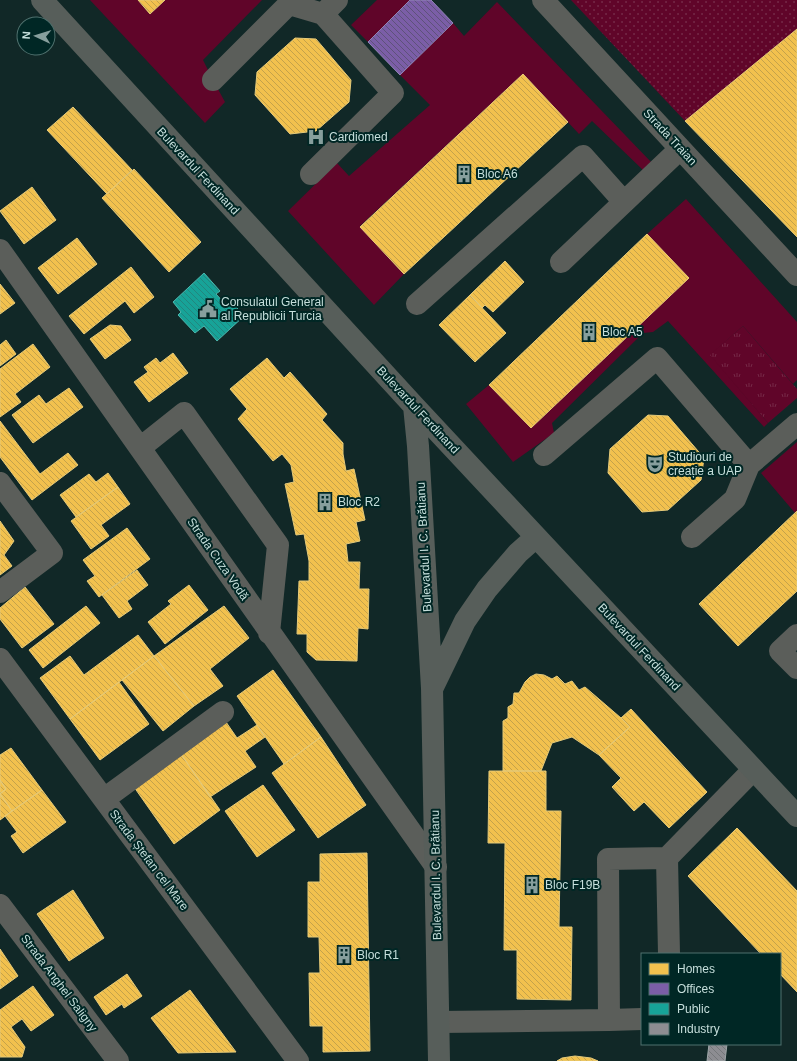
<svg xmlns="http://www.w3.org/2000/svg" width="797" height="1061" font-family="Helvetica,sans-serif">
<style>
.grass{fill:url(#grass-dots)}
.park{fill:url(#park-tufts)}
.garden{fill:#600529}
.homes{fill:url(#homes-back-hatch);stroke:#e5ca79}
.offices{fill:url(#offices-back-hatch);stroke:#9285b7}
.public{fill:url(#public-back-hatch);stroke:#4cb5ac}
.industry{fill:url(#industry-back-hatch);stroke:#9ea6a8}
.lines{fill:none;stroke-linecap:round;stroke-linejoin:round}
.minor{stroke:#5b5e5a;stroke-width:22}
.major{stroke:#575e5a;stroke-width:22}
.labels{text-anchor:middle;stroke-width:4;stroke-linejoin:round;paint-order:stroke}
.poi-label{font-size:12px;fill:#c6dfdc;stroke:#002725;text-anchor:start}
.street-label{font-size:12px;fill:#c6dfdc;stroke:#002725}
</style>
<defs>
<pattern id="grass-dots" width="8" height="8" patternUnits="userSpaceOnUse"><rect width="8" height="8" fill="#600529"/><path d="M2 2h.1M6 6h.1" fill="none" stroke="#752947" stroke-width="1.8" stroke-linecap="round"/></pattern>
<pattern id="park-tufts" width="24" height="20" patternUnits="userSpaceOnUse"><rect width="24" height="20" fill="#600529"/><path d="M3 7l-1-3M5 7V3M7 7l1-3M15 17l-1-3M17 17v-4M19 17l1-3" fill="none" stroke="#752947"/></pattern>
<pattern id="homes-back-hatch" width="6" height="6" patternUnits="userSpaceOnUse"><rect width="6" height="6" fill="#f2c14e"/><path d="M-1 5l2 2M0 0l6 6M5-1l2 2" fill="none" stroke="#c4a24b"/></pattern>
<pattern id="offices-back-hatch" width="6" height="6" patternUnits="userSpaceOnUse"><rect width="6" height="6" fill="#7b5ea7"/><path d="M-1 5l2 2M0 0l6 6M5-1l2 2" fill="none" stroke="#5e527a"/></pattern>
<pattern id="public-back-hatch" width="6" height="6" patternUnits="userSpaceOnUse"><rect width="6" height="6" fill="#17a398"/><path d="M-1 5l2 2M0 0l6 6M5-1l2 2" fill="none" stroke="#22867e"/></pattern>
<pattern id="industry-back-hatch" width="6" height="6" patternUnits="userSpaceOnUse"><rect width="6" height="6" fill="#8d8d92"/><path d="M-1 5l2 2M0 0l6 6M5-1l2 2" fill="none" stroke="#74777a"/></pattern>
</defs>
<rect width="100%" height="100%" fill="#112827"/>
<!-- grass -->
<path class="grass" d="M571 0H797V29L685 121Z"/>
<!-- park -->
<path class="park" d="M743 326 797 389V398L768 423 709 355Z"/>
<!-- garden -->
<path class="garden" d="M90 0H138L150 14 165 0H262L203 60 213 80 225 102 205 123Z
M377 0H410L368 42 351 25Z
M497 2 652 163 643 170 592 121 579 134 523 74 360 226 404 274 374 305 288 211 337 163 349 176 430 105 400 75 453 23 464 36Z
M686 199 797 322V380L793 384 743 326 710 355 768 423 764 427 668 321 653 332 643 333 552 423 554 433 513 462 466 404 489 385 531 428 688 278 647 234Z
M797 442V511L795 513 761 473Z"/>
<!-- homes -->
<path class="homes" d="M138 0H165L150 14Z
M797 29V237L685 121Z
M295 38 316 39 351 80 349 102 316 131 290 134 255 95 257 72Z
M523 74 568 122 404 274 360 227Z
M73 107 132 170 107 194 47 130Z
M134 169 201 242 169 272 102 198Z
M32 187 56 220 24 244 0 211Z
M647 234 689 278 531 428 489 385Z
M77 238 97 264 58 294 38 268Z
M505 261 524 282 493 312 485 305 482 308 470 295Z
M131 267 154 297 134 313 125 301 84 334 69 316Z
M0 284 15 303 0 314Z
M470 295 506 333 475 362 439 325Z
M110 325 121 326 131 340 105 359 90 339Z
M6 340 16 354 0 366V345Z
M33 344 50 367 15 394 21 402 0 417V369Z
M173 353 188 373 149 402 134 382 148 372 144 367 156 358 160 363Z
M267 358 284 378 290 372 327 414 322 420 343 443V454L346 471 354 469 365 520 356 522 360 541 346 544 348 562H360L359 589H369L368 629 358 628 357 661 316 660 307 652V634H297L299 581H309V561L304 534 296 535 285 484 294 482 291 465 282 454 273 461 238 419 247 409 230 389Z
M69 388 83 407 33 443 12 415 39 395 46 404Z
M648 415 668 416 704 458 701 480 668 510 642 512 608 473 610 449Z
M0 421 40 474 68 453 78 465 32 500 0 457Z
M108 473 118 487 76 517 60 495 89 474 96 482Z
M118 487 130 504 101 525 109 536 91 549 71 521Z
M797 511V591L738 646 699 604Z
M0 521 14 541 4 555 12 566 0 575Z
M127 528 150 559 99 597 87 581 95 576 83 560Z
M137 570 148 585 127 601 132 609 119 618 102 595Z
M189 585 208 610 165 644 148 622 171 604 168 601Z
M25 587 54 624 22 648 0 619V608Z
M86 606 100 623 43 668 29 650Z
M224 606 249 638 210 669 223 686 194 706 154 656Z
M138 635 154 656 70 719 40 678 70 656 84 675Z
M154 656 194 706 163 731 122 680Z
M273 670 321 737 284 764 237 696Z
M536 674 544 675 552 679 557 676 565 684 572 681 579 690 585 687 621 718 630 727 599 755 572 737 552 743 541 771H503V721L508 718V707L513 704 514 693H519L525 682 530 677Z
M119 682 149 724 100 760 70 719Z
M631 709 707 792 669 828 644 802 634 811 612 787 621 778 599 755 630 727 621 718Z
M226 722 237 738 257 725 265 737 245 751 256 767 210 797 181 754Z
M321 737 366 805 318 838 272 773Z
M11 748 42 790 12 811 0 794 6 789 0 780V755Z
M181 754 220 810 174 844 134 787Z
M489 771H546V811H561L559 927H572L571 1000 517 999V950H504L505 843H488Z
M0 780 6 789 0 794Z
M263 785 295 830 257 857 225 811Z
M42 790 66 822 23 853 11 836 17 832 5 816Z
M0 794 12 811 0 820Z
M737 828 797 891V992L780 974V954H761L688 876Z
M367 853 370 1051 323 1052V1026H310L309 973H320L319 937H308V882H320V854Z
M73 890 104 938 69 961 37 914Z
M0 949 18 976 0 989Z
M127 974 142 996 124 1008 122 1004 106 1015 94 997Z
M33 986 54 1015 31 1031 22 1019 11 1027 25 1047 22 1057H0V1010Z
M190 990 236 1052 178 1053 151 1018Z
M575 1056 591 1058 598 1061H557L562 1058Z"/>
<!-- offices -->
<path class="offices" d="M410 0H431L453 23 400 75 368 42Z"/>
<!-- public -->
<path class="public" d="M204 273 220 291 216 294 227 306 231 301 244 316 217 341 204 326 195 333 178 315 181 312 173 302Z"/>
<!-- industry -->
<path class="industry" d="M709 1044H727L725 1061H707Z"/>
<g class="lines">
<!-- minor -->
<path class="minor" d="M543 0 797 275
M323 14 337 0
M213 80 289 4 323 14 393 93 311 174
M0 250 436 867
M561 262 680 149
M417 304 583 156 624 202
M140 448 184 413 278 545 269 633
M544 455 657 358 749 465 797 424
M0 483 52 553 0 592
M692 537 735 499 749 465
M797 635 780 651 797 668
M0 659 298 1061
M104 799 223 712
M0 905 118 1061
M669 954 667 858 753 770
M609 1020 642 1019
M439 1022 609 1020 608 859 667 858"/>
<!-- major -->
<path class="major" d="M42 0 414 406 797 816
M414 406 418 446 432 688 439 1061
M433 687 465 621 487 589 518 553 536 537"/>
</g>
<!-- icons -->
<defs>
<g id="hospital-bare" transform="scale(1.38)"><path d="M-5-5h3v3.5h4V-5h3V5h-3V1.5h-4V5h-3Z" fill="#879f9d" stroke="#002725" stroke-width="2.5" paint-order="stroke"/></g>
<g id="building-bare" transform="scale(1.38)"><path d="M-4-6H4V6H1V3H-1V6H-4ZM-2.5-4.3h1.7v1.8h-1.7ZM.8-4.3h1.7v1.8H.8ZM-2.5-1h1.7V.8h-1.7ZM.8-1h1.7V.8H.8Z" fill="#879f9d" stroke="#002725" stroke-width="2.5" paint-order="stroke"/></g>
<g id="civic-bare" transform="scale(1.38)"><path d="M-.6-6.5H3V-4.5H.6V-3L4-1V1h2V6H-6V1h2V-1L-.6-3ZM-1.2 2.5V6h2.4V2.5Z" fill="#879f9d" stroke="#002725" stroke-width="2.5" paint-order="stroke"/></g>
<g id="theatre-bare" transform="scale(1.38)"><path d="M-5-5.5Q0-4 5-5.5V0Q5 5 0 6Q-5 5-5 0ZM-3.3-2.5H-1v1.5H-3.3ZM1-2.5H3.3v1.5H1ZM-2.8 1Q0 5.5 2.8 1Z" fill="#879f9d" stroke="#002725" stroke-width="2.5" paint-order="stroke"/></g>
</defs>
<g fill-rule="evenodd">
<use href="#hospital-bare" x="316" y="137"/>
<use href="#building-bare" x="464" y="174"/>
<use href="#civic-bare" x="208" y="309"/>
<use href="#building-bare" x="589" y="332"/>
<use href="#theatre-bare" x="655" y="464"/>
<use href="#building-bare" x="325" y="502"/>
<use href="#building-bare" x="532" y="885"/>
<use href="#building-bare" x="344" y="955"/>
</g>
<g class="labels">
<!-- poi labels -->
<g class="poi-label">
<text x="329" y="141">Cardiomed</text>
<text x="477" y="178">Bloc A6</text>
<text x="221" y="306">Consulatul General<tspan x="221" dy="14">al Republicii Turcia</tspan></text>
<text x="602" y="336">Bloc A5</text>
<text x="668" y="461">Studiouri de<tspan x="668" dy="14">creație a UAP</tspan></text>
<text x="338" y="506">Bloc R2</text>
<text x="545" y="889">Bloc F19B</text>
<text x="357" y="959">Bloc R1</text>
</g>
<!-- street labels -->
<g class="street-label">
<text transform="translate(670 137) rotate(47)" y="4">Strada Traian</text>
<text transform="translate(198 171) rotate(47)" y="4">Bulevardul Ferdinand</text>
<text transform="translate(418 410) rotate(47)" y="4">Bulevardul Ferdinand</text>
<text transform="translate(424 547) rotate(-93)" y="4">Bulevardul I. C. Brătianu</text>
<text transform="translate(218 559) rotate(55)" y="4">Strada Cuza Vodă</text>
<text transform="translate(639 647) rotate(47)" y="4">Bulevardul Ferdinand</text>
<text transform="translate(149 860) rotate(53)" y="4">Strada Ștefan cel Mare</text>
<text transform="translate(436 875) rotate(-91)" y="4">Bulevardul I. C. Brătianu</text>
<text transform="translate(59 983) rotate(53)" y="4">Strada Anghel Saligny</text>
</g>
</g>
<!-- legend -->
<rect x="641" y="953" width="140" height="92" fill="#002725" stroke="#4f716e"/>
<rect x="649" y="963" width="20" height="12" fill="#f2c14e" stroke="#4f716e"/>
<text x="677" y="973" font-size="12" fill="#c6dfdc">Homes</text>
<rect x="649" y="983" width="20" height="12" fill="#7b5ea7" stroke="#4f716e"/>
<text x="677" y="993" font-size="12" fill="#c6dfdc">Offices</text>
<rect x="649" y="1003" width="20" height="12" fill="#17a398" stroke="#4f716e"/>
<text x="677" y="1013" font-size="12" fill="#c6dfdc">Public</text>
<rect x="649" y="1023" width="20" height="12" fill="#8d8d92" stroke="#4f716e"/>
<text x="677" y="1033" font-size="12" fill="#c6dfdc">Industry</text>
<!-- north arrow -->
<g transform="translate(36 36) rotate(274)"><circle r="19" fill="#002725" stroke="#4f716e"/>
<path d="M0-3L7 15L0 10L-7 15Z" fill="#879f9d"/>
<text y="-6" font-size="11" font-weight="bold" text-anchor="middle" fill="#c6dfdc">N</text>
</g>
</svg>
